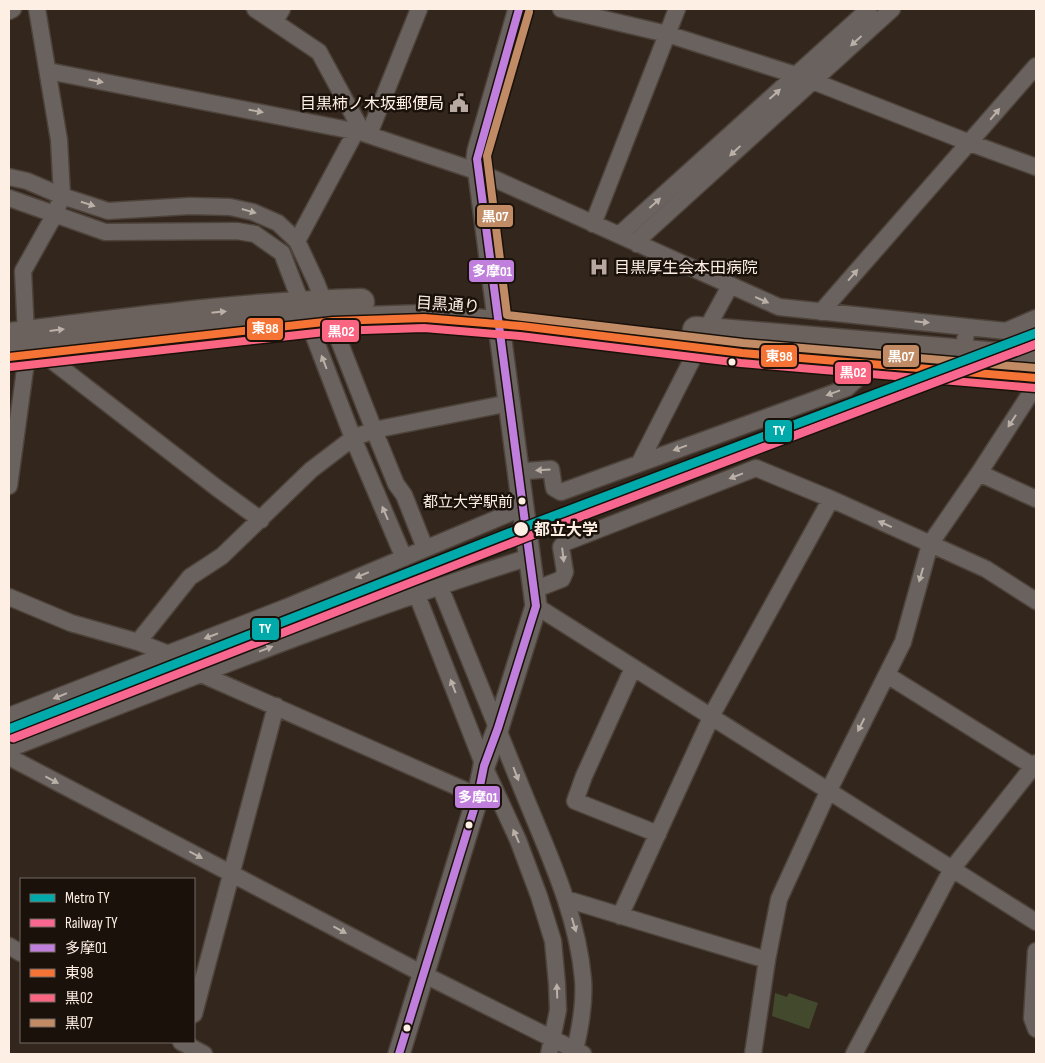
<svg xmlns="http://www.w3.org/2000/svg" width="1045" height="1063" font-family="'Sofia Sans Condensed','Noto Sans JP',sans-serif">
<style>
.green{fill:#43492c}
.lines{fill:none;stroke-linecap:round;stroke-linejoin:round}
.minor-casing{stroke:#4e433b;stroke-width:19}
.tertiary-casing{stroke:#4e433b;stroke-width:24}
.primary-casing{stroke:#4e433b;stroke-width:29}
.minor{stroke:#69625e;stroke-width:16}
.tertiary{stroke:#69625e;stroke-width:21}
.primary{stroke:#6b625d;stroke-width:26}
.bus-1-casing{stroke:#1a110a;stroke-width:11}
.bus-2-casing{stroke:#1a110a;stroke-width:11}
.bus-3-casing{stroke:#1a110a;stroke-width:11}
.bus-4-casing{stroke:#1a110a;stroke-width:11}
.bus-1{stroke:#c07fdc;stroke-width:8}
.bus-2{stroke:#f57335;stroke-width:8}
.bus-3{stroke:#fa6682;stroke-width:8}
.bus-4{stroke:#c18c65;stroke-width:8}
.rail-1-casing{stroke:#1a110a;stroke-width:12}
.rail-1{stroke:#f86790;stroke-width:9}
.metro-1-casing{stroke:#1a110a;stroke-width:12}
.metro-1{stroke:#01aaaa;stroke-width:9}
.oneway{fill:#bbb0a8}
.oneway2{fill:#bcb0a8}
.bus-dot{fill:#feefe5;stroke:#1a110a;stroke-width:2}
.labels{text-anchor:middle;stroke-width:5;stroke-linejoin:round;paint-order:stroke}
.bus-label{font-size:15px;fill:#feefe5;stroke:#1a110a;text-anchor:end}
.poi-label{font-size:16px;fill:#feefe5;stroke:#1a110a;text-anchor:end}
.street-label{font-size:16px;fill:#feefe5;stroke:#1a110a}
.stop-label{font-size:16px;font-weight:bold;fill:#feefe5;stroke:#1a110a;text-anchor:start}
.line-badge{stroke:#1a110a;stroke-width:2}
.badge-label{font-size:14px;text-anchor:middle;font-weight:bold;fill:#fff}
</style>
<rect width="100%" height="100%" fill="#33261d"/>
<!-- green -->
<path class="green" d="M775 993 787 997 789 993 818 1003 809 1029 772 1016Z"/>
<g class="lines">
<!-- minor casing -->
<g class="minor-casing">
<path id="minor" d="M255 9 319 52 363 133 479 172 779 307 967 327
M561 9 667 34 805 78 970 143 1036 167
M9 11 13 9
M274 22 282 9
M48 71 369 134 419 9
M9 177 27 181 62 196 108 211 190 206 230 207 253 212 278 223 297 241 316 282 374 430 396 484 404 495 425 548
M9 198 105 232 237 231 255 234 282 253 353 438 404 558
M593 224 677 9
M619 235 869 9
M297 241 355 133
M637 244 640 238 892 9
M821 312 1036 66
M709 331 712 319 730 286
M26 334 23 271 55 214 62 196 59 140 37 9
M42 353 217 488 261 520
M963 353 967 327 1006 331 1036 318
M640 462 698 348
M979 473 1036 499
M519 479 527 471 551 469 554 488 561 492 847 388 872 365
M9 486 27 355
M440 587C467 652 493 719 520 784 545 847 577 910 583 979 585 1004 580 1030 574 1054
M533 588 544 586 562 579 565 572 561 547 564 543 756 468 831 499 986 569 1036 601
M417 595 484 766 518 840 539 896 553 941 557 984 558 1010 549 1054
M9 597 71 623 138 642 166 653 201 674 478 796
M536 606 1036 922
M138 642 190 577 222 556 311 470 353 438 374 430 509 403
M633 668 584 776 575 801 658 834
M887 675 1036 768
M9 716 287 607 522 508
M9 749C181 682 353 612 530 557
M9 757 423 974 583 1054
M566 899 767 960
M620 916 714 711 831 499
M9 946 21 953
M1036 951 1032 1018 1036 1029
M194 1014 276 706
M181 1042 204 1054
M753 1054 767 960 779 899 828 792 903 642 930 544 979 473 1032 391 1033 378
M854 1054 952 869 1036 763"/>
</g>
<!-- tertiary casing -->
<g class="tertiary-casing">
<path id="tertiary" d="M399 1054 478 796 484 766 498 728 536 606 477 159 478 151 519 9"/>
</g>
<!-- primary casing -->
<g class="primary-casing">
<path id="primary" d="M696 330 1036 359
M9 336C126 322 243 305 361 302
M9 357 333 321 424 318 521 326 742 353 1036 378"/>
</g>
<!-- minor -->
<use href="#minor" class="minor"/>
<!-- tertiary -->
<use href="#tertiary" class="tertiary"/>
<!-- primary -->
<use href="#primary" class="primary"/>
<!-- bus-1 casing -->
<g class="bus-1-casing">
<path id="bus-1" d="M399 1054 478 796 484 766 498 728 536 606 477 159 519 9"/>
</g>
<!-- bus-2 casing -->
<g class="bus-2-casing">
<path id="bus-2" d="M9 357 333 321 424 318 521 326 742 353 1036 378"/>
</g>
<!-- bus-3 casing -->
<g class="bus-3-casing">
<path id="bus-3" d="M10 367 334 331 424 328 520 336 741 363 1035 388"/>
</g>
<!-- bus-4 casing -->
<g class="bus-4-casing">
<path id="bus-4" d="M529 12 487 156 507 315 743 343 1036 368"/>
</g>
<!-- bus-1 -->
<use href="#bus-1" class="bus-1"/>
<!-- bus-2 -->
<use href="#bus-2" class="bus-2"/>
<!-- bus-3 -->
<use href="#bus-3" class="bus-3"/>
<!-- bus-4 -->
<use href="#bus-4" class="bus-4"/>
<!-- rail-1 casing -->
<g class="rail-1-casing">
<path id="rail-1" d="M13 738 526 537 1036 344"/>
</g>
<!-- rail-1 -->
<use href="#rail-1" class="rail-1"/>
<!-- metro-1 casing -->
<g class="metro-1-casing">
<path id="metro-1" d="M9 729 522 528 1036 333"/>
</g>
<!-- metro-1 -->
<use href="#metro-1" class="metro-1"/>
</g>
<!-- one-way arrows -->
<defs><path id="oneway-solid" d="M-6-.8H1V-3.2L6.5 0L1 3.2V.8H-6Z" transform="scale(1.25)"/></defs>
<g class="oneway">
<use href="#oneway-solid" transform="translate(856 41) rotate(138)"/>
<use href="#oneway-solid" transform="translate(96 81) rotate(11)"/>
<use href="#oneway-solid" transform="translate(775 94) rotate(-42)"/>
<use href="#oneway-solid" transform="translate(256 111) rotate(10)"/>
<use href="#oneway-solid" transform="translate(995 114) rotate(-50)"/>
<use href="#oneway-solid" transform="translate(735 151) rotate(137)"/>
<use href="#oneway-solid" transform="translate(655 203) rotate(-42)"/>
<use href="#oneway-solid" transform="translate(88 204) rotate(18)"/>
<use href="#oneway-solid" transform="translate(249 211) rotate(16)"/>
<use href="#oneway-solid" transform="translate(853 275) rotate(-49)"/>
<use href="#oneway-solid" transform="translate(762 300) rotate(24)"/>
<use href="#oneway-solid" transform="translate(922 322) rotate(6)"/>
<use href="#oneway-solid" transform="translate(324 362) rotate(-111)"/>
<use href="#oneway-solid" transform="translate(833 393) rotate(160)"/>
<use href="#oneway-solid" transform="translate(1012 421) rotate(123)"/>
<use href="#oneway-solid" transform="translate(680 448) rotate(160)"/>
<use href="#oneway-solid" transform="translate(543 470) rotate(177)"/>
<use href="#oneway-solid" transform="translate(736 476) rotate(159)"/>
<use href="#oneway-solid" transform="translate(385 513) rotate(-113)"/>
<use href="#oneway-solid" transform="translate(885 524) rotate(-156)"/>
<use href="#oneway-solid" transform="translate(563 555) rotate(83)"/>
<use href="#oneway-solid" transform="translate(362 575) rotate(157)"/>
<use href="#oneway-solid" transform="translate(921 575) rotate(106)"/>
<use href="#oneway-solid" transform="translate(211 636) rotate(159)"/>
<use href="#oneway-solid" transform="translate(266 649) rotate(-21)"/>
<use href="#oneway-solid" transform="translate(453 686) rotate(-111)"/>
<use href="#oneway-solid" transform="translate(60 696) rotate(158)"/>
<use href="#oneway-solid" transform="translate(861 725) rotate(117)"/>
<use href="#oneway-solid" transform="translate(516 774) rotate(69)"/>
<use href="#oneway-solid" transform="translate(52 780) rotate(28)"/>
<use href="#oneway-solid" transform="translate(516 836) rotate(-114)"/>
<use href="#oneway-solid" transform="translate(196 855) rotate(28)"/>
<use href="#oneway-solid" transform="translate(574 925) rotate(73)"/>
<use href="#oneway-solid" transform="translate(340 930) rotate(28)"/>
<use href="#oneway-solid" transform="translate(557 991) rotate(-92)"/>
</g>
<g class="oneway2">
<use href="#oneway-solid" transform="translate(219 312) rotate(-6)"/>
<use href="#oneway-solid" transform="translate(57 330) rotate(-7)"/>
</g>
<!-- icons -->
<defs>
<g id="civic-bare" transform="scale(1.5)"><path d="M-.6-6.5H3V-4.5H.6V-3L4-1V1h2V6H-6V1h2V-1L-.6-3ZM-1.2 2.5V6h2.4V2.5Z" fill="#b7a99f" stroke="#1a110a" stroke-width="2.5" paint-order="stroke"/></g>
<g id="hospital-bare" transform="scale(1.5)"><path d="M-5-5h3v3.5h4V-5h3V5h-3V1.5h-4V5h-3Z" fill="#b7a99f" stroke="#1a110a" stroke-width="2.5" paint-order="stroke"/></g>
</defs>
<g fill-rule="evenodd">
<use href="#civic-bare" x="459" y="103"/>
<use href="#hospital-bare" x="599" y="267"/>
</g>
<!-- markers -->
<g class="bus-dot">
<circle cx="732" cy="362" r="4.5"/>
<circle cx="522" cy="501" r="4.5"/>
<circle cx="521" cy="529" r="8"/>
<circle cx="469" cy="825" r="4.5"/>
<circle cx="407" cy="1028" r="4.5"/>
</g>
<g class="labels">
<!-- bus labels -->
<g class="bus-label">
<text x="513" y="507">都立大学駅前</text>
</g>
<!-- poi labels -->
<g class="poi-label">
<text x="444" y="109">目黒柿ノ木坂郵便局</text>
<text x="614" y="273" text-anchor="start">目黒厚生会本田病院</text>
</g>
<!-- street labels -->
<g class="street-label">
<text transform="translate(448 304) rotate(4)" y="6">目黒通り</text>
</g>
<!-- stop labels -->
<g class="stop-label">
<text x="534" y="535">都立大学</text>
</g>
</g>
<g class="line-badge">
<rect x="476" y="204" width="38" height="24" rx="5" fill="#c18c65"/>
<rect x="468" y="259" width="47" height="24" rx="5" fill="#c07fdc"/>
<rect x="246" y="317" width="38" height="24" rx="5" fill="#f57335"/>
<rect x="321" y="319" width="39" height="24" rx="5" fill="#fa6682"/>
<rect x="760" y="344" width="38" height="24" rx="5" fill="#f57335"/>
<rect x="882" y="344" width="38" height="24" rx="5" fill="#c18c65"/>
<rect x="834" y="361" width="38" height="24" rx="5" fill="#fa6682"/>
<rect x="764" y="419" width="29" height="24" rx="5" fill="#01aaaa"/>
<rect x="251" y="617" width="29" height="24" rx="5" fill="#01aaaa"/>
<rect x="454" y="785" width="47" height="24" rx="5" fill="#c07fdc"/>
</g>
<g class="badge-label">
<text x="495" y="221">黒07</text>
<text x="492" y="276">多摩01</text>
<text x="265" y="333">東98</text>
<text x="341" y="336">黒02</text>
<text x="779" y="361">東98</text>
<text x="901" y="361">黒07</text>
<text x="853" y="377">黒02</text>
<text x="779" y="435">TY</text>
<text x="265" y="633">TY</text>
<text x="478" y="802">多摩01</text>
</g>
<!-- border -->
<rect width="1045" height="1063" fill="none" stroke="#feefe5" stroke-width="20"/>
<!-- legend -->
<rect x="20" y="878" width="175" height="165" fill="#1a110a" stroke="#756a62"/>
<rect x="30" y="894" width="25" height="8" fill="#01aaaa" stroke="#756a62"/>
<text x="65" y="903" font-size="15" fill="#feefe5">Metro TY</text>
<rect x="30" y="919" width="25" height="8" fill="#f86790" stroke="#756a62"/>
<text x="65" y="928" font-size="15" fill="#feefe5">Railway TY</text>
<rect x="30" y="944" width="25" height="8" fill="#c07fdc" stroke="#756a62"/>
<text x="65" y="953" font-size="15" fill="#feefe5">多摩01</text>
<rect x="30" y="969" width="25" height="8" fill="#f57335" stroke="#756a62"/>
<text x="65" y="978" font-size="15" fill="#feefe5">東98</text>
<rect x="30" y="994" width="25" height="8" fill="#fa6682" stroke="#756a62"/>
<text x="65" y="1003" font-size="15" fill="#feefe5">黒02</text>
<rect x="30" y="1019" width="25" height="8" fill="#c18c65" stroke="#756a62"/>
<text x="65" y="1028" font-size="15" fill="#feefe5">黒07</text>
</svg>
